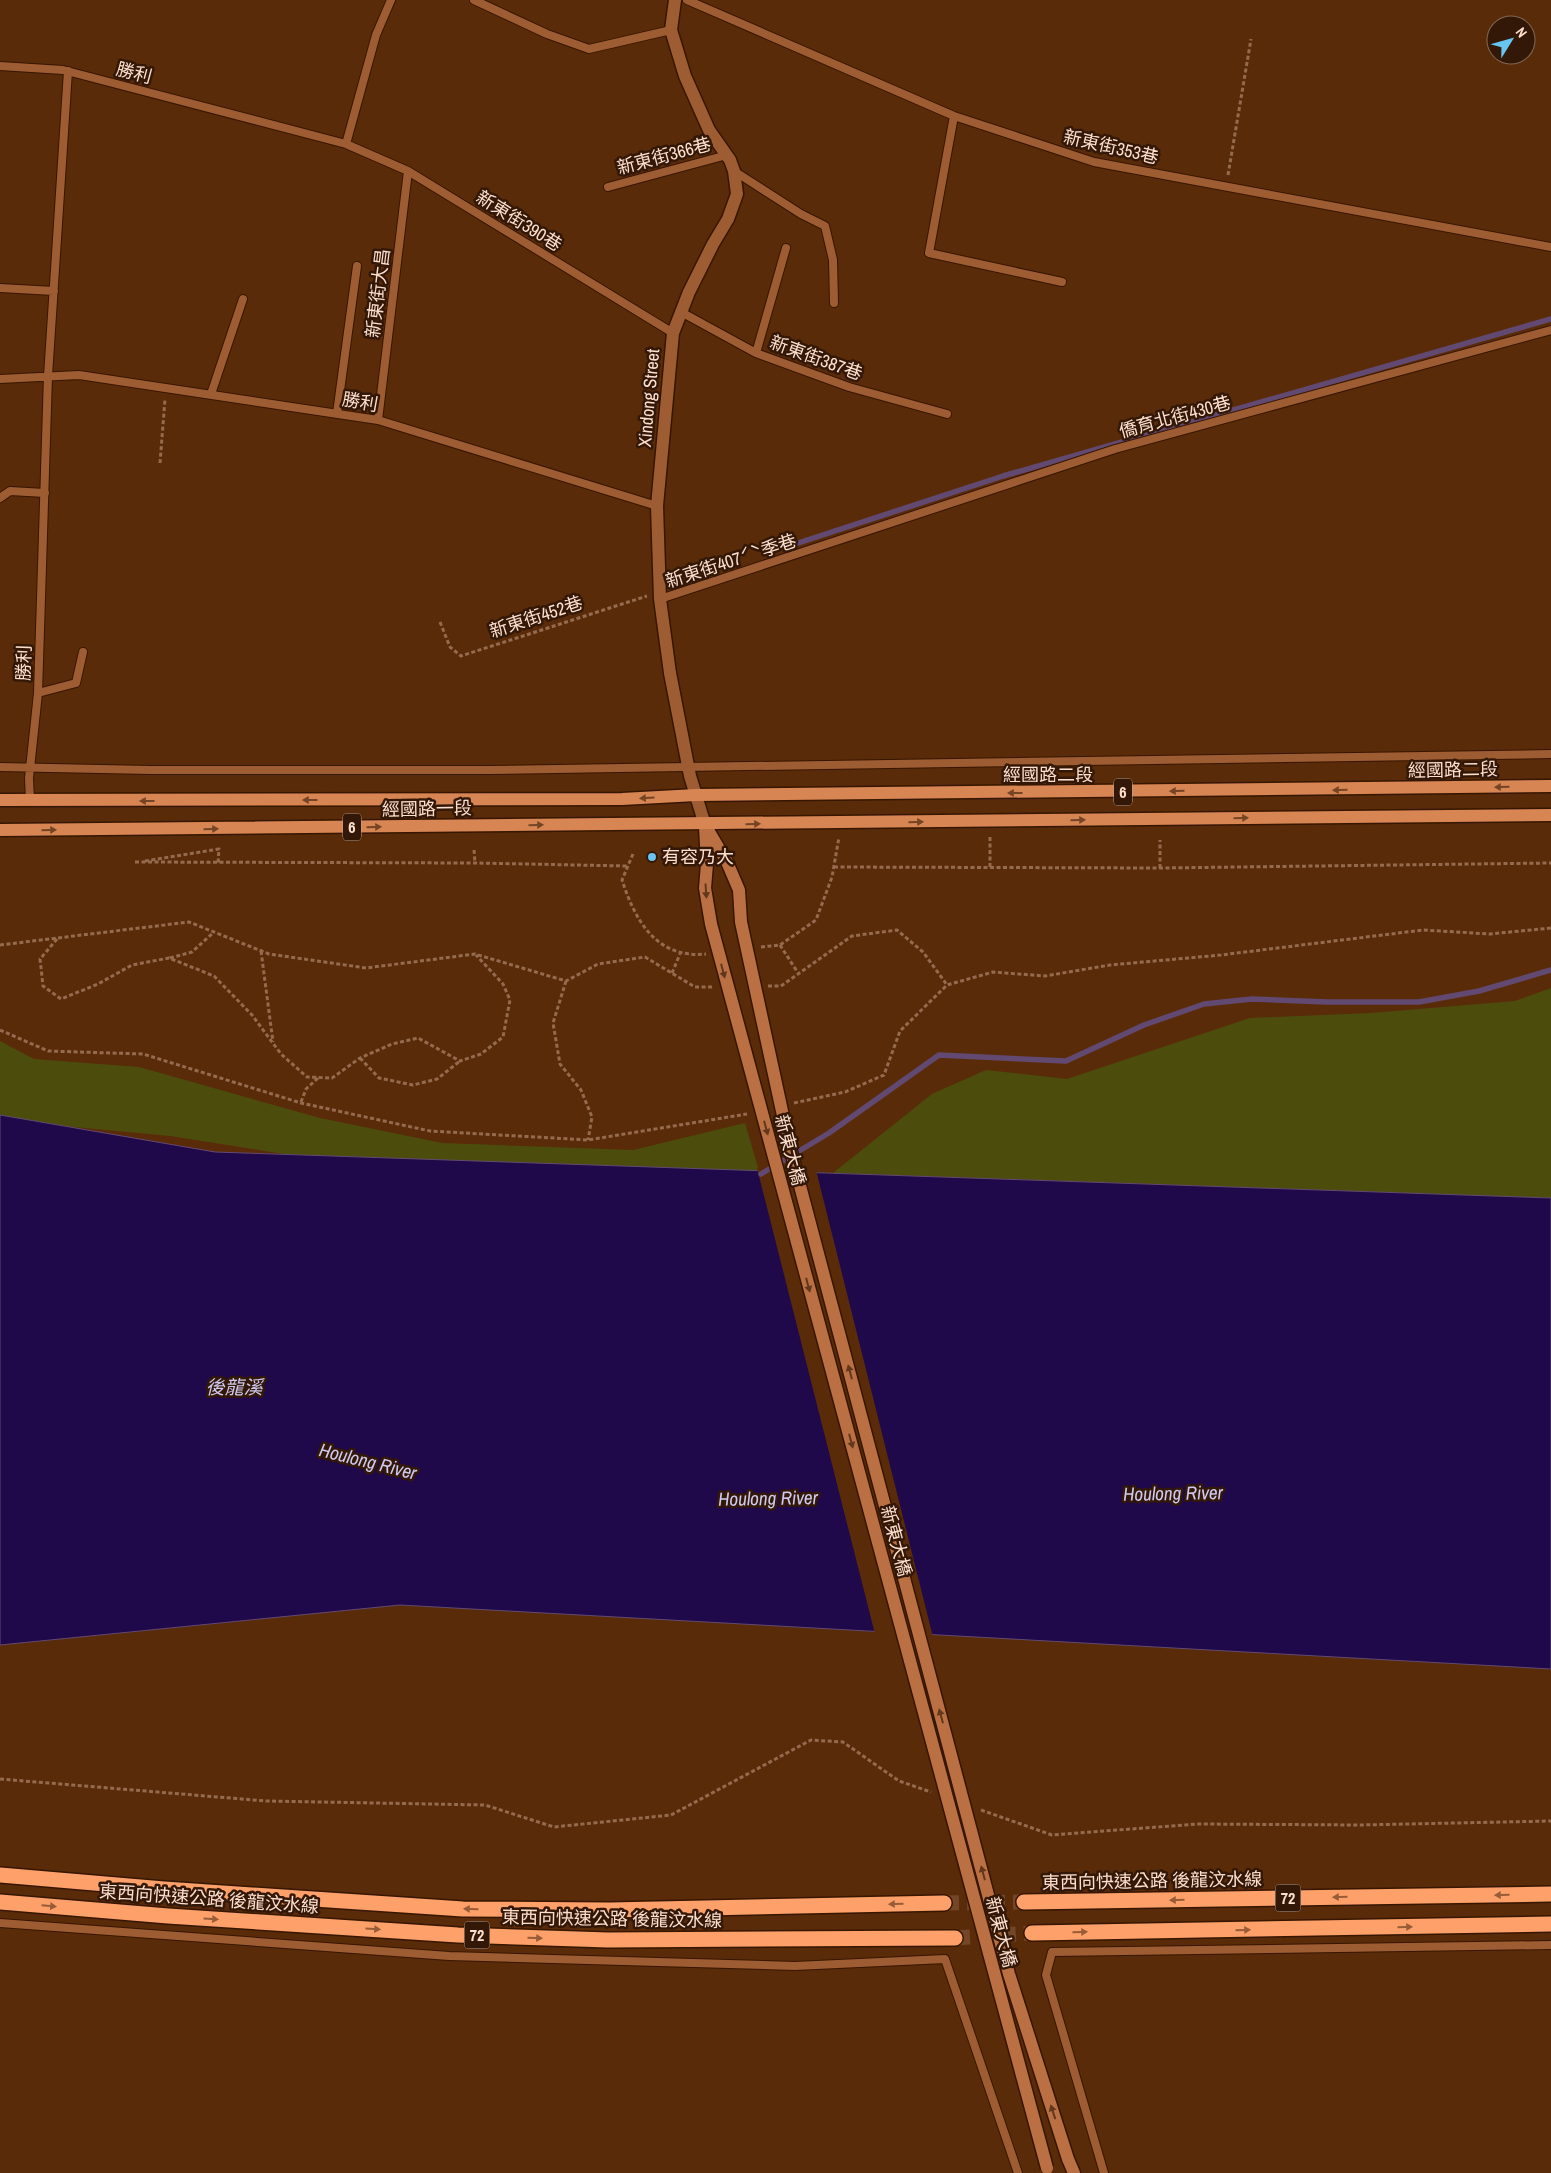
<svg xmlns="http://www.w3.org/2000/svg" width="1551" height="2173" font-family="'Archivo Narrow','Noto Sans TC',sans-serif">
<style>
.green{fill:#4c4d0d}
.water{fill:#20094a;stroke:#624972}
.pier{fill:#5a2b09}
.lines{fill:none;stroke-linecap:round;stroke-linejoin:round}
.stream{stroke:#624972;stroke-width:5.5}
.highway-tunnel{stroke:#724627;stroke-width:15;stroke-dasharray:15 8;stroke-linecap:butt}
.lane-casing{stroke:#371601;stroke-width:10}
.street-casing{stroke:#371601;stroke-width:15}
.secondary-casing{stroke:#371601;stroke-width:15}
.primary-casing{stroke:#371601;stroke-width:15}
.highway-casing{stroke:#371601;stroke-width:18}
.path{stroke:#946b4f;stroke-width:3;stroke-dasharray:4 2.5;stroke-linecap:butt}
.lane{stroke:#9e5c33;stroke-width:8}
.street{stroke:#9e5c33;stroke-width:12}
.secondary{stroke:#ba7043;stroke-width:12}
.primary{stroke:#d78553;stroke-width:12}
.highway{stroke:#fda069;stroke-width:15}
.secondary-bridge-casing{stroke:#371601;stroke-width:15;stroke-linecap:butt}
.secondary-bridge{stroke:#ba7043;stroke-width:12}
.oneway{fill:#754425}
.oneway2{fill:#62371c}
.oneway3{fill:#985c38}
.poi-dot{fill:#68c4f0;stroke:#331807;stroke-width:2}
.labels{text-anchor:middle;stroke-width:5;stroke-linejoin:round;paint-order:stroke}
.shield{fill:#331807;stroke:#c0a392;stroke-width:1}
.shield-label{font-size:16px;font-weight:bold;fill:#fddfce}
.street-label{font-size:18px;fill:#fddfce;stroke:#331807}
.poi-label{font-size:18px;fill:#fddfce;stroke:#331807;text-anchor:start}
.water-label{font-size:19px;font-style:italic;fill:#cfcaf2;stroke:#331807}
</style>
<rect width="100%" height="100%" fill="#5a2b09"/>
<!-- green -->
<path class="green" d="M1551 988V1198L833 1173 932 1094 986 1070 1067 1079 1250 1018 1371 1013 1515 1001Z
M0 1041 34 1059 139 1067 320 1118 442 1143 633 1150 745 1123 759 1171 361 1166 170 1136 0 1120Z"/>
<!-- water -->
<path class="water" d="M0 1115 215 1152 1551 1198V1669L400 1605 0 1645Z"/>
<!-- pier -->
<path class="pier" d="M757 1168 816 1170 933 1637 875 1634Z"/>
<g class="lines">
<!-- stream -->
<path class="stream" d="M789 546 1003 476 1551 319
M761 1174 829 1133 939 1055 1066 1061 1144 1025 1204 1004 1252 999 1327 1002H1419L1479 991 1551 970"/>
<!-- highway-tunnel -->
<path class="highway-tunnel" d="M944 1903 1024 1902
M955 1938 1032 1933"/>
<!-- lane casing -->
<g class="lane-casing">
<path id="lane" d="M474 0 547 34 589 49 671 30
M687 0 954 116 1094 162 1551 247
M0 66 63 70 346 144 408 171 673 333
M954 116 929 253 1062 282
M346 144 376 35 391 0
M734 171 801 214 825 226 833 260 834 303
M608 187 727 155
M0 288 54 291
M681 312 756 353 849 387 947 414
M756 353 786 248
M0 379 79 375 378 420 657 506
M211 394 243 299
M337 413 357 266
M378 420 408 171
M0 498 10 491 45 493
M660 599 1115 449 1551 330
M38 693 76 683 83 652
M0 767 151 770H488L1551 754
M30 801 29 778 38 693 48 376 68 71
M0 1923 449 1956 795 1966 945 1959 1018 2173
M1104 2173 1046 1975 1052 1952 1551 1945"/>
</g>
<!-- street casing -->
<g class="street-casing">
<path id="street" d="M675 0 671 30 685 76 709 130 730 160 734 171 737 194 728 219 713 244 689 292 673 333 657 506 660 599 670 673 690 776 705 825"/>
</g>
<!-- secondary casing -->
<g class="secondary-casing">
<path id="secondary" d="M705 825 727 862 739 890 741 922
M705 827 707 864 705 888 711 924
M1068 2159 1074 2173"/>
</g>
<!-- primary casing -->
<g class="primary-casing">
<path id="primary" d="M0 800 622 799 696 795 1551 786
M0 830 1551 815"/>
</g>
<!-- highway casing -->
<g class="highway-casing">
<path id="highway" d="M0 1875 164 1889 463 1909 610 1910 944 1903
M0 1902 168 1916 458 1935 608 1940 955 1938
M1024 1902 1551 1894
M1032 1933 1551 1924"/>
</g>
<!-- path -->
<path class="path" d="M1228 175 1251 39
M160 463 165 399
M440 622 450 647 461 656 647 596
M474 850 475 863
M633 854 622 880C635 920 656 959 706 954
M145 861 219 849 218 863
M135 862 475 863 627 866
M834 867 1160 868 1551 863
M990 867V836
M1160 868V840
M57 939 40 959 43 986 61 999 98 984 132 965 169 958 214 976 252 1015 281 1054 307 1077 332 1078 360 1058 392 1044 418 1038 460 1061 481 1054 503 1037 510 1000 503 984 476 955
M0 945 189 922 269 954 366 968 475 954 566 981 598 964 645 957 695 987H714
M780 945 798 973
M761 947 780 945 816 920 832 877 839 837
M261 951 273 1042
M170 958 192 952 214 932
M672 973 680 954
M566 981 553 1023 560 1064 581 1090 592 1117 588 1140
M768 986H781L852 936 897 930 923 952 947 985
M0 1030 48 1051 143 1054 301 1103 430 1131 588 1140 747 1114
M360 1058 379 1078 413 1085 437 1079 460 1061
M301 1102 306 1089 318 1078
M794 1103 845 1092 884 1075 900 1031 947 985 993 972 1045 976 1110 965 1221 955 1423 930 1490 934 1551 928
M0 1779 266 1801 485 1805 554 1827 671 1815 811 1740 843 1742 899 1781 931 1792
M981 1810 1052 1835 1197 1824 1360 1825 1551 1821"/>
<!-- lane -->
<use href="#lane" class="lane"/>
<!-- street -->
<use href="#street" class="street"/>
<!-- secondary -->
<use href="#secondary" class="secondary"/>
<!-- primary -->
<use href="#primary" class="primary"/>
<!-- highway -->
<use href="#highway" class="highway"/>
<!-- secondary-bridge casing -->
<g class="secondary-bridge-casing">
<path id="secondary-bridge" d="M741 922 790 1148 1009 1974 1068 2159
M711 924 1047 2168"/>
</g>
<!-- secondary-bridge -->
<use href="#secondary-bridge" class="secondary-bridge"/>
</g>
<!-- one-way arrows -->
<defs><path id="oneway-solid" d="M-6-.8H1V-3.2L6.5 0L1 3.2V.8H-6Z" transform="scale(1.25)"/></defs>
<g class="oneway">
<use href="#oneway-solid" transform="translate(1502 787) rotate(179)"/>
<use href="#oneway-solid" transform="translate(1340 790) rotate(179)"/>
<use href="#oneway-solid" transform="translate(1177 791) rotate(179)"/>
<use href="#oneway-solid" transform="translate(1015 793) rotate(180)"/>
<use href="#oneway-solid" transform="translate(647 798) rotate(177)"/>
<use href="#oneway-solid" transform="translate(310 800) rotate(180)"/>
<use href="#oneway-solid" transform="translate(147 801) rotate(180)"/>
<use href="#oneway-solid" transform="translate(1241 818) rotate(-1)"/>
<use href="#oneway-solid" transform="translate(1078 820) rotate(-1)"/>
<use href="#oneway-solid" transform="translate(916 822) rotate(-1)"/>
<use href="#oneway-solid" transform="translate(753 824) rotate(-1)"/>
<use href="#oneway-solid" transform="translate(536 825) rotate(-1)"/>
<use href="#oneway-solid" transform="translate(374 827) rotate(-1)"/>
<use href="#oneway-solid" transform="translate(211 829) rotate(-1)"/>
<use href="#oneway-solid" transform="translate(49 830) rotate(-1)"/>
</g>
<g class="oneway2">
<use href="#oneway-solid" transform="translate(706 891) rotate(86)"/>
<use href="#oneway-solid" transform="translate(723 971) rotate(75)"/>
<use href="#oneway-solid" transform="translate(766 1128) rotate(75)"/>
<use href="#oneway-solid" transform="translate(808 1285) rotate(75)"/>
<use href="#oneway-solid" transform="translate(850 1372) rotate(-105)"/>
<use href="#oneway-solid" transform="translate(851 1441) rotate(75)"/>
<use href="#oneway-solid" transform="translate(941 1716) rotate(-105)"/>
<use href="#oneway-solid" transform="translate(983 1873) rotate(-105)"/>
<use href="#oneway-solid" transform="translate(1053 2112) rotate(-108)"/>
</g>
<g class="oneway3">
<use href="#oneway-solid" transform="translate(1502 1895) rotate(179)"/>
<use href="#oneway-solid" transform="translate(1340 1897) rotate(179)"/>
<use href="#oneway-solid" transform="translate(1177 1900) rotate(179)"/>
<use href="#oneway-solid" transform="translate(896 1904) rotate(179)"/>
<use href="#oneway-solid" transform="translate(49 1906) rotate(5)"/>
<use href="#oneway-solid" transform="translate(471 1909) rotate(-179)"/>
<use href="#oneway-solid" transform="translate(211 1919) rotate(4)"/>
<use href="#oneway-solid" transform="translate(1405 1927) rotate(-1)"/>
<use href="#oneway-solid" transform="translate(373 1929) rotate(4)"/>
<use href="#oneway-solid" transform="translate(1243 1930) rotate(-1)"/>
<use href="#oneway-solid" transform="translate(1080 1932) rotate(-1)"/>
<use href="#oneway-solid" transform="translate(535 1938) rotate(2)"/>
</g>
<!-- markers -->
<circle class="poi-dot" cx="652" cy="857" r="5"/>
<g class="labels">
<!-- shield labels -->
<g class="shield">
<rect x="1114" y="778.5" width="18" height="27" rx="4"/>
<rect x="343" y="813.5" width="18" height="27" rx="4"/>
<rect x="1275.5" y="1884.5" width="25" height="27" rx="4"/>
<rect x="464.5" y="1921.5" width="25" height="27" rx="4"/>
</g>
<g class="shield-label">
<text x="1123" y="798">6</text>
<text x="352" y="833">6</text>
<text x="1288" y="1904">72</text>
<text x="477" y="1941">72</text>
</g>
<!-- street labels -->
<g class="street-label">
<text transform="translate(134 73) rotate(15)" y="6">勝利</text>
<text transform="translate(1111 147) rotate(13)" y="6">新東街353巷</text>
<text transform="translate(664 156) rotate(-15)" y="6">新東街366巷</text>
<text transform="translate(519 221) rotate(32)" y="6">新東街390巷</text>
<text transform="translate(378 293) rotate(-83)" y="6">新東街大昌</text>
<text transform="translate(816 358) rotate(20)" y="6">新東街387巷</text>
<text transform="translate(649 398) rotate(-85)" y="6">Xindong Street</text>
<text transform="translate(360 402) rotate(10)" y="6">勝利</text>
<text transform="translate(1175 417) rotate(-15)" y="6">僑育北街430巷</text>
<text transform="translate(731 561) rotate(-18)" y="6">新東街407ˊˋ季巷</text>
<text transform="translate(536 617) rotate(-18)" y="6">新東街452巷</text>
<text transform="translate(24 663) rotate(-88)" y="6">勝利</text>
<text transform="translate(1453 770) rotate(-1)" y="6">經國路二段</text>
<text x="1048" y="781">經國路二段</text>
<text transform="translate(427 809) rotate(-1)" y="6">經國路一段</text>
<text transform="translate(790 1150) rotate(75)" y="6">新東大橋</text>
<text transform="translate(896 1541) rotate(75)" y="6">新東大橋</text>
<text transform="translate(1152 1881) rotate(-1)" y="6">東西向快速公路 後龍汶水線</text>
<text transform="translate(209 1899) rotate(4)" y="6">東西向快速公路 後龍汶水線</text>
<text transform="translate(612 1919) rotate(1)" y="6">東西向快速公路 後龍汶水線</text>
<text transform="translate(1001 1932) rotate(75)" y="6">新東大橋</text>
</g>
<!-- poi labels -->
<g class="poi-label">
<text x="662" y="863">有容乃大</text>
</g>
<!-- water labels -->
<g class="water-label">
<text x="234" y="1394">後龍溪</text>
<text transform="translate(368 1461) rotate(14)" y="7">Houlong River</text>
<text transform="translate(1173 1493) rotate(-1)" y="7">Houlong River</text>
<text transform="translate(768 1498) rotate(-1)" y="7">Houlong River</text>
</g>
</g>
<!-- north arrow -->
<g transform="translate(1511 40) rotate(53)"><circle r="24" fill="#331807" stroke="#846857"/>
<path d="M0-4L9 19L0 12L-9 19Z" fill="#68c4f0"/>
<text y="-8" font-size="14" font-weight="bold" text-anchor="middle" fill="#fddfce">N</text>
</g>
</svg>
